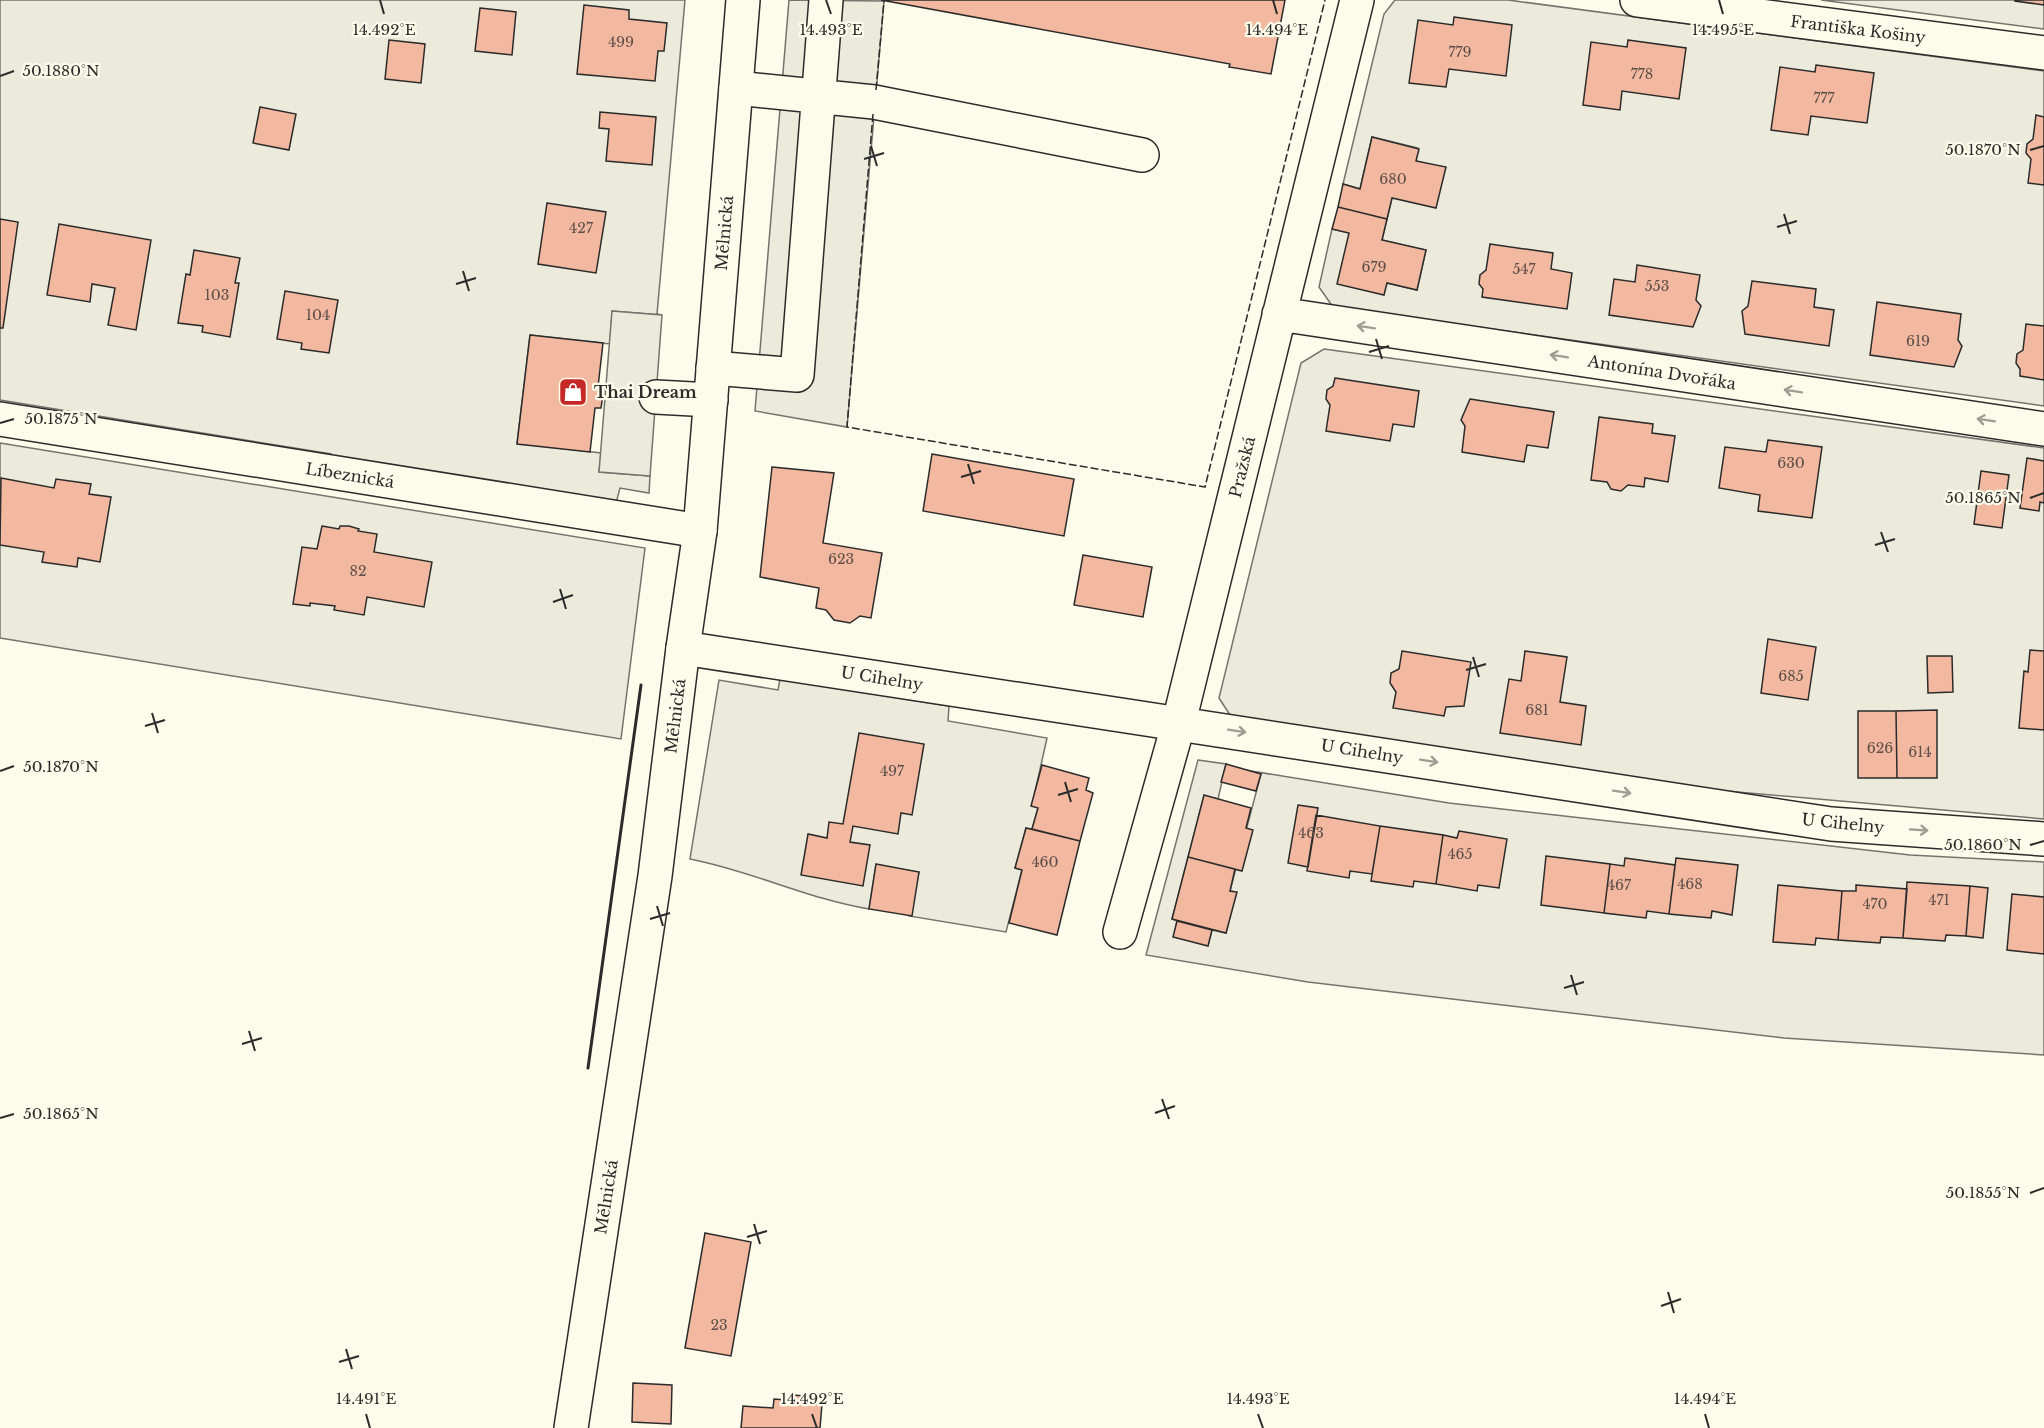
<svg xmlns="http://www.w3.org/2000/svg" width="2044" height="1428" font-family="'Libre Baskerville',serif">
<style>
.green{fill:#ecebdb;stroke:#74746e;stroke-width:1.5}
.parking{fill:#eceadb;stroke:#74746e;stroke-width:1.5}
.building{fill:#f2b8a0;stroke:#2b2b2b;stroke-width:1.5}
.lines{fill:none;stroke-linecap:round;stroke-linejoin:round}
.minor-casing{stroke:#2b2b2b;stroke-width:36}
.major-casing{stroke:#2b2b2b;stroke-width:36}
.minor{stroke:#fdfbea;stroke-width:33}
.major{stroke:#fdfbea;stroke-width:33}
.fence{stroke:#2b2b2b;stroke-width:1.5;stroke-dasharray:8 3;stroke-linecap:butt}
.wall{stroke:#2b2b2b;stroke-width:3}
.oneway{stroke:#9e9d94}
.ticks{fill:none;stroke:#2b2b2b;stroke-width:2}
.labels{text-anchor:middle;stroke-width:4.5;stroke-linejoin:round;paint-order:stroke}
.number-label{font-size:14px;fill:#5d4e48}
.street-label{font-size:16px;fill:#2b2b2b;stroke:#fdfbea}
.poi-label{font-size:16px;font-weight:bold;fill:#2b2b2b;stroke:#fdfbea;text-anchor:start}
.ticks-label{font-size:15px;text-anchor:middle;fill:#2b2b2b;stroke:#fdfbea;stroke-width:4.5;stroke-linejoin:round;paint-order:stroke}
</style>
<rect width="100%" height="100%" fill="#fdfbea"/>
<!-- green -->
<path class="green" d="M0 0H685L657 314 662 315 612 311 610 344 530 335 517 443 601 453 599 472 650 476 649 493 620 488 615 507 331 461V454L0 400Z
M1395 0H1508L2044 71V406L1333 307 1319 287 1332 229 1349 233 1387 283 1417 290 1426 250 1382 240 1392 198 1445 168 1416 161 1418 148 1372 137 1360 189 1343 184 1384 14Z
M1821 0H2044V29Z
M1324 349 2044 448V819L1715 790 1232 718 1219 698 1301 363Z
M0 443 645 548 621 739 0 638Z
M780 679 949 706 948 721 1047 738 1032 805 1038 808 1032 829 1026 828 1015 868 1022 870 1006 932 909 916 919 872 876 865 869 909C808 899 752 871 690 859L719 680 778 690Z
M1198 760 1226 764 1218 799 1204 796 1172 919 1177 921 1174 937 1208 945 1212 930 1226 933 1236 892 1230 891 1261 774 1245 770 1449 803 1910 855 2044 862V1055L1784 1038 1308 982 1146 955Z"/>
<!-- parking -->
<path class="parking" d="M789 0 884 1 847 427 755 411Z
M612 311 662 315 650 476 599 472Z"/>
<!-- building -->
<path class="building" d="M881 0H1285L1271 74 1229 67 1230 64Z
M2015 0H2044V5L2015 1Z
M584 5 629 10V19L667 23 664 51H658L655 81 577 74Z
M480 8 516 12 512 55 475 51Z
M1454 17 1512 25 1506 76 1449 69 1446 87 1409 83 1418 20 1453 25Z
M389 40 425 44 421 83 385 79Z
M1628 40 1686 48 1679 99 1622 91 1620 110 1583 105 1591 42 1627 47Z
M1816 65 1874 73 1867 123 1811 116 1808 135 1771 130 1780 67 1815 72Z
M260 107 296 114 289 150 253 143Z
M600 112 656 117 652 165 606 161 609 129 599 128Z
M2036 115 2044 117V185L2028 183 2031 159 2026 153 2027 144 2033 139Z
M1372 137 1419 149 1416 161 1446 167 1436 208 1392 198 1387 219 1338 207 1343 184 1360 189Z
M547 203 606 212 596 273 538 264Z
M1338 207 1387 219 1382 240 1426 250 1417 290 1387 283 1384 295 1337 284 1349 233 1332 229Z
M0 219 18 222 3 328H0Z
M59 224 151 240 136 330 108 325 115 288 92 284 90 302 47 295Z
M1490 244 1553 253 1551 269 1572 273 1567 309 1482 297 1483 289 1479 284 1480 275 1486 270Z
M194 250 240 258 235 283H239L230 337 202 332 203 326 178 323 186 274 190 275Z
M1637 265 1700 275 1696 300 1701 306 1693 327 1609 315 1614 279 1635 282Z
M1752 281 1816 289 1814 307 1834 310 1829 346 1745 334 1742 311 1748 306Z
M285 291 338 300 329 353 301 349 302 343 277 339Z
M1877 302 1961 314 1958 340 1962 346 1954 367 1870 355Z
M2026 324 2044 326V380L2020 376V369L2016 363 2017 354 2023 350Z
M530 335 603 343 598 387H604L601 408H595L590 452 517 444Z
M1335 378 1419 391 1414 427 1393 424 1390 441 1326 431 1330 405 1326 399 1327 390 1333 386Z
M1470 399 1554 412 1548 448 1527 445 1524 462 1462 452 1465 426 1461 420Z
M1599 417 1653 424 1652 433 1675 436 1668 482 1645 478 1644 487 1628 485 1621 491 1611 489 1607 482 1591 480Z
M1768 440 1822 447 1812 518 1758 511 1760 495 1719 488 1725 447 1766 452Z
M932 454 1074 479 1064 536 923 511Z
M2027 458 2044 461V503L2040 502 2039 511 2020 508Z
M772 467 834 473 823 543 882 553 871 618 860 616 850 623 834 620 826 610 816 608 819 588 760 577Z
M1981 471 2009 475 2002 528 1974 524Z
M1 478 54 488 56 479 91 484 89 494 111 497 100 562 78 558 77 567 42 562 44 552 0 545Z
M322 526 339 529 340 526H349L359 529 358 531 377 534 374 552 432 562 424 607 367 597 364 615 334 610 335 606 310 603V606L293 604 302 547 317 549Z
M1083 555 1152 567 1143 617 1074 605Z
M1768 639 1816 647 1808 700 1761 693Z
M2030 650 2044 651V730L2019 728 2024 671 2028 672Z
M1402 651 1471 662 1464 706 1446 707 1444 716 1393 708 1396 692 1390 683 1391 673 1399 669Z
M1525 651 1567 657 1560 702 1586 706 1581 745 1500 733 1509 679 1521 681Z
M1927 656H1952L1953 692 1928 693Z
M1937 710V778H1897L1896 711Z
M1858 711H1896L1897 778H1858Z
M859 733 924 744 912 815 901 813 898 834 853 826 850 842 870 845 863 886 801 875 808 834 827 838 829 822 843 824Z
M1226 764 1261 774 1256 791 1221 782Z
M1042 765 1089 778 1086 790 1093 793 1080 841 1032 829 1038 808 1031 806Z
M1204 795 1251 808 1246 828 1253 830 1242 871 1188 857Z
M1298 805 1318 808 1308 867 1288 863Z
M1316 815 1380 826 1372 874 1350 871 1349 878 1307 871Z
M1380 826 1443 835 1436 884 1414 881 1413 887 1371 881Z
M1026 828 1080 841 1057 935 1009 923 1022 870 1015 868Z
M1459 831 1507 839 1499 888 1478 885 1477 891 1436 884 1443 835 1457 838Z
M1546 856 1610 864 1604 913 1541 905Z
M1188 857 1235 869 1230 891 1237 892 1226 933 1172 919Z
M1625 858 1675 865 1669 914 1647 911 1646 918 1604 913 1610 864 1624 866Z
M1676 858 1738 865 1732 915 1712 911 1711 918 1669 914Z
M876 864 919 872 912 916 869 909Z
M1907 882 1970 886 1966 936 1946 935 1945 941 1903 938Z
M1778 885 1842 891 1838 940 1816 938 1815 945 1773 942Z
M1856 885 1907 889 1903 938 1881 937 1880 943 1838 940 1842 891H1856Z
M1970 886 1988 888 1983 938 1966 936Z
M2012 894 2044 897V954L2007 950Z
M1177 921 1212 930 1208 946 1173 937Z
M705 1233 751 1242 731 1356 685 1348Z
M633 1383 672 1385 671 1424 632 1422Z
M794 1395 803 1396 809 1403 822 1404 820 1428H741L743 1406 773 1408 774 1399 787 1400Z"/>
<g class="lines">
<!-- minor casing -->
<g class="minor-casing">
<path id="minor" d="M1637 0 2044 53
M736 88 874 102 1142 155
M1279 314 2044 429
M713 368 797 375 826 0
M656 397 711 400
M0 419 700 531
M683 648 1831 824 2044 839
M1120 932 1179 722 1357 0"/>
</g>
<!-- major casing -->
<g class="major-casing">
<path id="major" d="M571 1428 655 876 683 648 700 531 743 0"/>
</g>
<!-- minor -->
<use href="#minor" class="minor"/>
<!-- major -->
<use href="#major" class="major"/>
<!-- fence -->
<path class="fence" d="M876 90 884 1
M873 114 847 427 1205 487 1325 0"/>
<!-- wall -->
<path class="wall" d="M588 1068 641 685"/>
</g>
<!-- one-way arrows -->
<defs><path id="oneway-shaft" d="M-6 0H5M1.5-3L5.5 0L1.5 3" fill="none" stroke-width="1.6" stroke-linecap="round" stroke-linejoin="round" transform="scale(1.5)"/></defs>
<g class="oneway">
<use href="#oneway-shaft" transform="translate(1366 327) rotate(-171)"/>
<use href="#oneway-shaft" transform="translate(1559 356) rotate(-171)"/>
<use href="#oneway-shaft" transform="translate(1793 391) rotate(-171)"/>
<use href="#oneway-shaft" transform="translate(1986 420) rotate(-171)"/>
<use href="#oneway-shaft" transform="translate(1237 731) rotate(9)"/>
<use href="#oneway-shaft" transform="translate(1429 761) rotate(9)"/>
<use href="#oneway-shaft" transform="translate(1622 792) rotate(9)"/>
<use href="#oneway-shaft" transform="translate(1919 830) rotate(4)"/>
</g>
<!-- ticks -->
<path class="ticks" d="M380 0 384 14M826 0 831 14M1273 0 1277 14M1719 0 1723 14M0 76 14 71M871 146 877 166M2030 150 2044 146M864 159 884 153M1784 214 1790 234M1777 227 1797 221M463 271 469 291M456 284 476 278M1376 339 1382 359M1369 352 1389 346M0 423 14 419M968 464 974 484M961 477 981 471M2030 498 2044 493M1881 532 1888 552M1875 545 1895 539M560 589 566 609M553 602 573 595M1473 657 1479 677M1466 670 1486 664M152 713 158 733M145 726 165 720M0 771 14 766M1065 782 1071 802M1058 795 1078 789M2030 845 2044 841M657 906 663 926M650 919 670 913M1571 975 1577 995M1564 988 1584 982M249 1031 255 1051M242 1044 262 1038M1162 1099 1169 1119M1155 1113 1175 1106M0 1118 14 1114M2030 1193 2044 1188M754 1224 760 1244M747 1237 767 1231M1668 1292 1674 1313M1661 1306 1681 1299M346 1349 352 1369M339 1362 359 1356M366 1414 370 1428M812 1414 817 1428M1258 1414 1263 1428M1705 1414 1709 1428"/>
<!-- icons -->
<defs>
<g id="shop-square" transform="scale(1.5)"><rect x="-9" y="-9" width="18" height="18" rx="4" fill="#c62828" stroke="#fdfbea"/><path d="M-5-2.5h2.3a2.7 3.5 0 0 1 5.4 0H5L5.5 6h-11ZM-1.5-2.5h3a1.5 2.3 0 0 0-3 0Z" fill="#fff"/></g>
</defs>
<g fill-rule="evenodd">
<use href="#shop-square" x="573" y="392"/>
</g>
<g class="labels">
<!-- number labels -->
<g class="number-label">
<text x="621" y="47">499</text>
<text x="1460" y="57">779</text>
<text x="1642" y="79">778</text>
<text x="1824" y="103">777</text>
<text x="1393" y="184">680</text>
<text x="581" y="233">427</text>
<text x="1374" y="272">679</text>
<text x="1524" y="274">547</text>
<text x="1657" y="291">553</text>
<text x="217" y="300">103</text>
<text x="318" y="320">104</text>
<text x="1918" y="346">619</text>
<text x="1791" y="468">630</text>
<text x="841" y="564">623</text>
<text x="358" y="576">82</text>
<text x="1791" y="681">685</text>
<text x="1537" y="715">681</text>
<text x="1880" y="753">626</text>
<text x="1920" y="757">614</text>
<text x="892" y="776">497</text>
<text x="1311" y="838">463</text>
<text x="1460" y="859">465</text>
<text x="1045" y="867">460</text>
<text x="1690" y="889">468</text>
<text x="1619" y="890">467</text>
<text x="1939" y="905">471</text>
<text x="1875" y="909">470</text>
<text x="719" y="1330">23</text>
</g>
<!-- street labels -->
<g class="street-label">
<text transform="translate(1858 29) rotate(7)" y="6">Františka Košiny</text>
<text transform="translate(724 233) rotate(-85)" y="6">Mělnická</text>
<text transform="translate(1662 372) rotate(9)" y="6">Antonína Dvořáka</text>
<text transform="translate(1242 467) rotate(-76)" y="6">Pražská</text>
<text transform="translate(350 475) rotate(9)" y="6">Líbeznická</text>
<text transform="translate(882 678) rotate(9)" y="6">U Cihelny</text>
<text transform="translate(675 716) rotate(-83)" y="6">Mělnická</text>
<text transform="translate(1362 751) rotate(9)" y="6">U Cihelny</text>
<text transform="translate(1843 823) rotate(6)" y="6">U Cihelny</text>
<text transform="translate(606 1197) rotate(-81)" y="6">Mělnická</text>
</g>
<!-- poi labels -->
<g class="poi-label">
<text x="594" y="398">Thai Dream</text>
</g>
</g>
<g class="ticks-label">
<text x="1723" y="35">14.495°E</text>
<text x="384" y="35">14.492°E</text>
<text x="831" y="35">14.493°E</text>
<text x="1277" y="35">14.494°E</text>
<text x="61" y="76">50.1880°N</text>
<text x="1983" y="155">50.1870°N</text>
<text x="61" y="424">50.1875°N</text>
<text x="1983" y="503">50.1865°N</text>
<text x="61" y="772">50.1870°N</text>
<text x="1983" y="850">50.1860°N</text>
<text x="61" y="1119">50.1865°N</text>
<text x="1983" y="1198">50.1855°N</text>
<text x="366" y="1404">14.491°E</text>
<text x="812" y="1404">14.492°E</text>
<text x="1258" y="1404">14.493°E</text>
<text x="1705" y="1404">14.494°E</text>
</g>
</svg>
